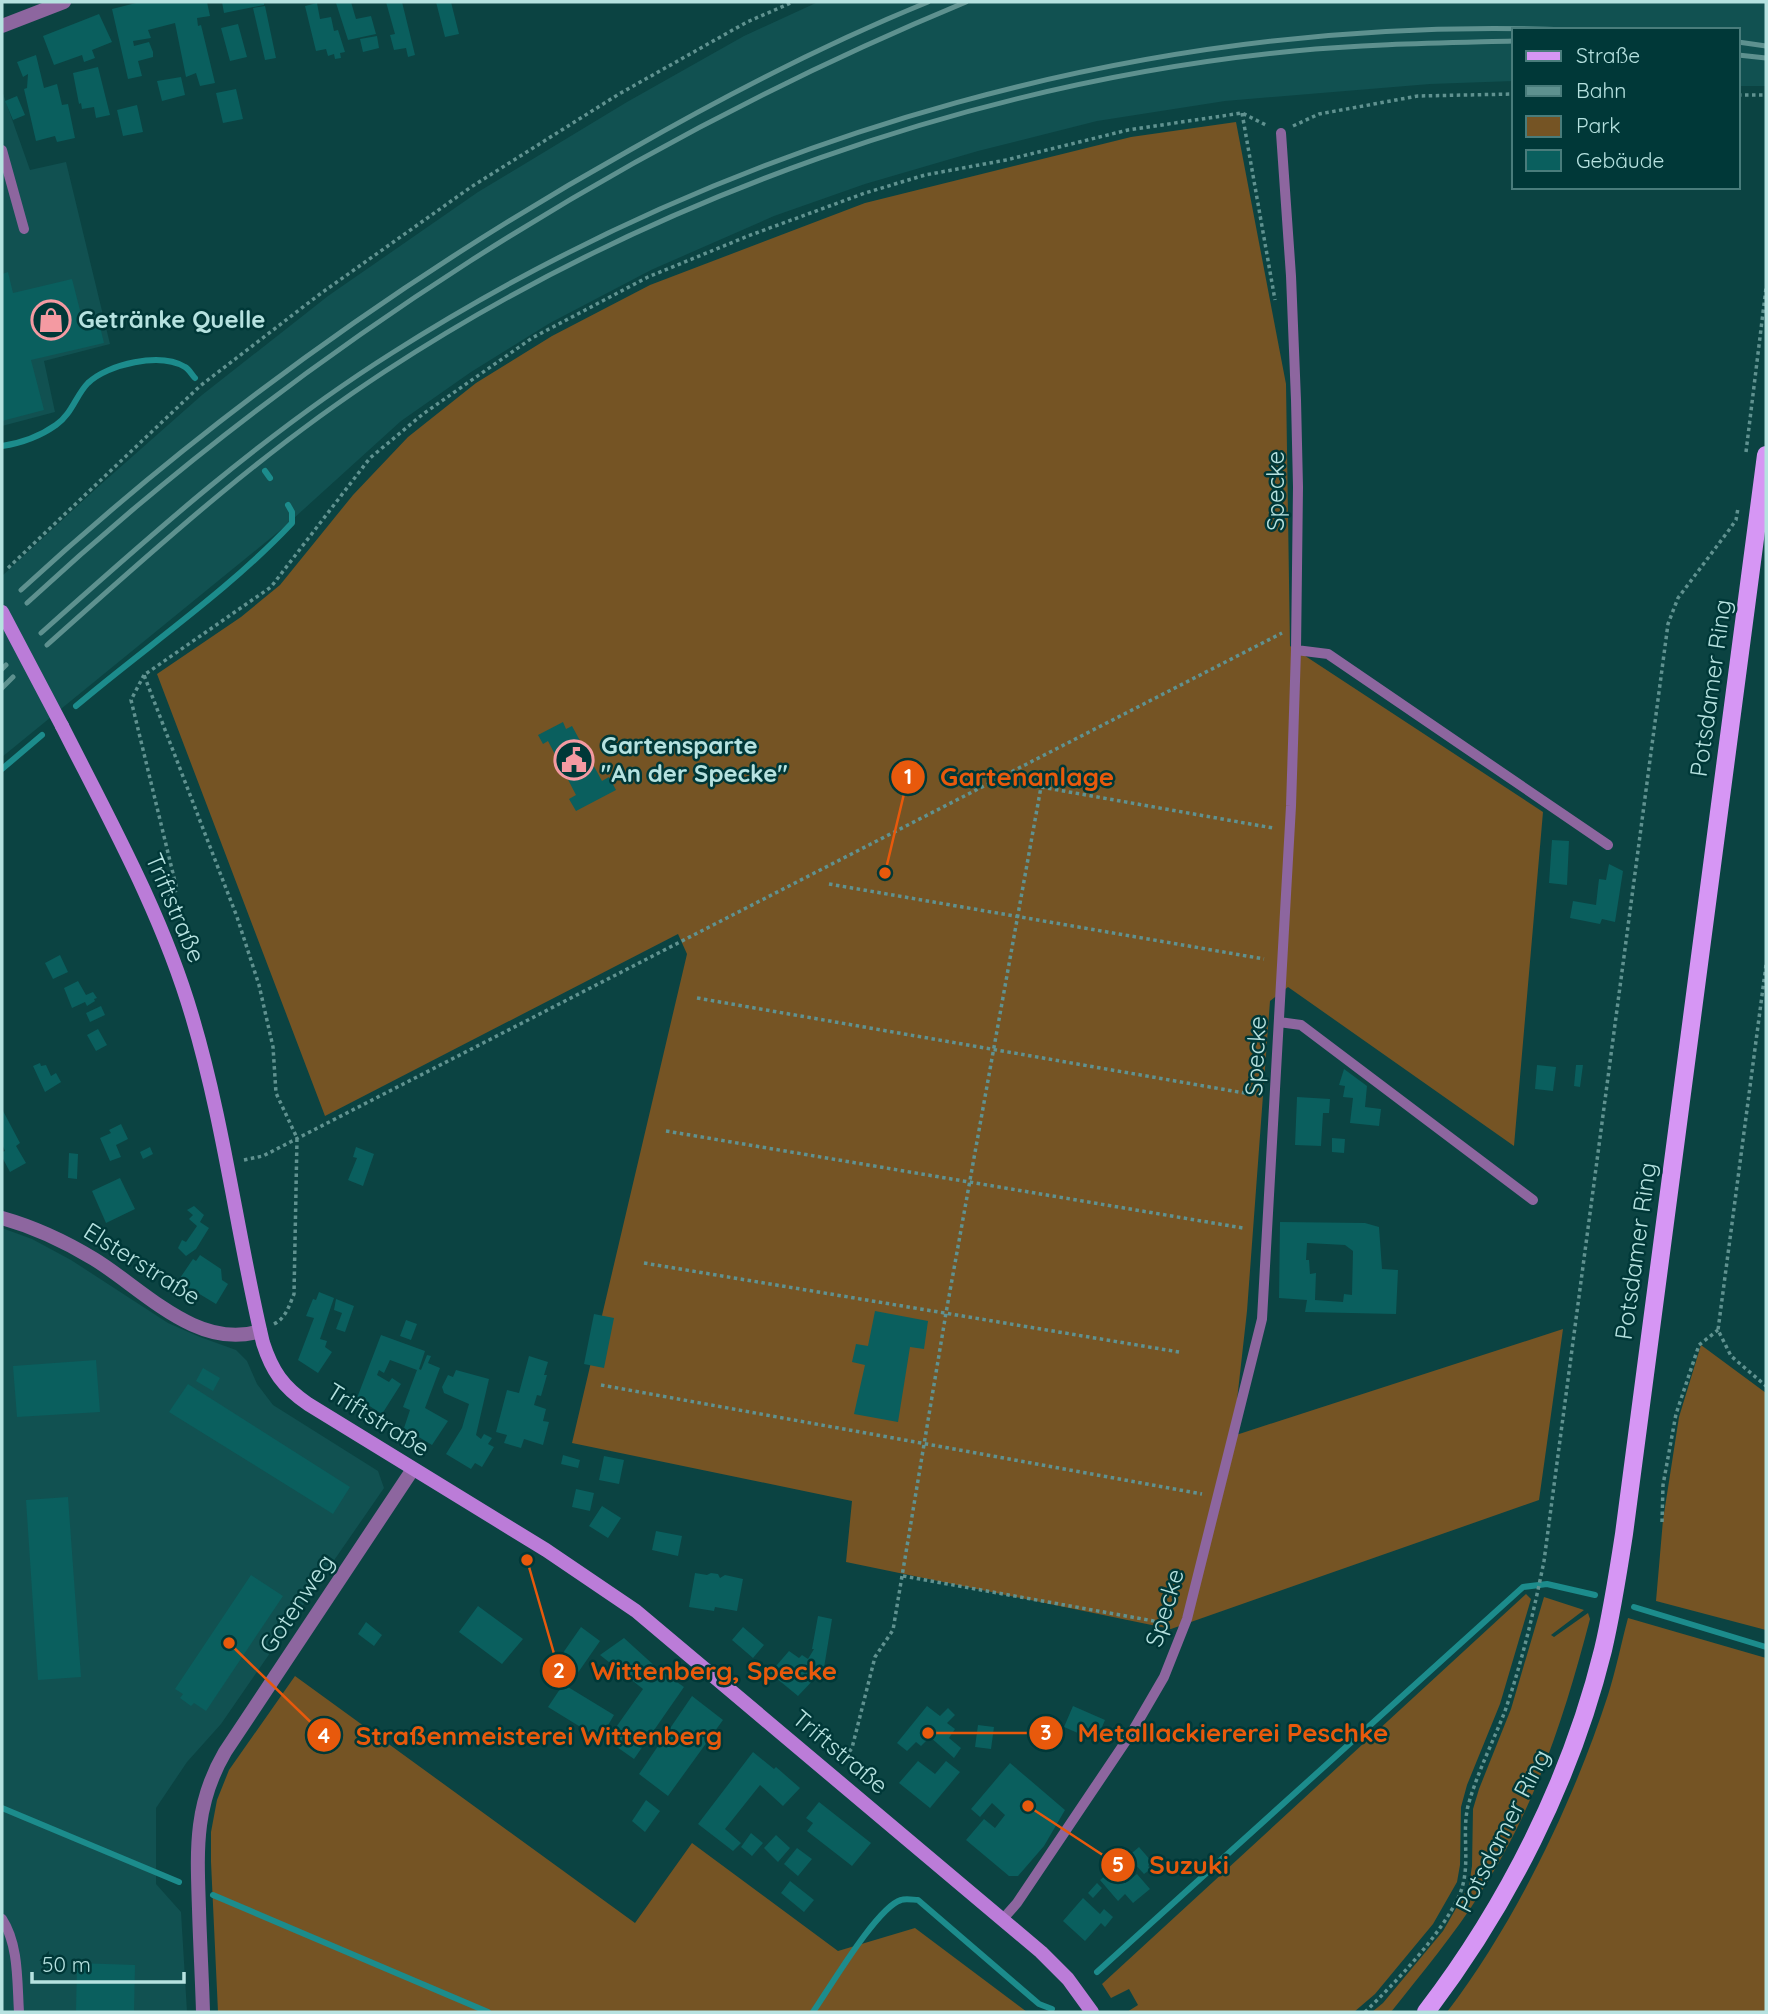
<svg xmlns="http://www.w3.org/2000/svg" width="1768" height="2014" font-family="Quicksand,sans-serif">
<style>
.built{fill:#115151}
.green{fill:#755424}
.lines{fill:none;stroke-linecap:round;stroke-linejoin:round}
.stream{stroke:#1c8c8c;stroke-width:6}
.building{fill:#0a5f5e;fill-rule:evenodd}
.path{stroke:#609290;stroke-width:3.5;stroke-dasharray:3.5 3.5;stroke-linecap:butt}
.lane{stroke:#8d669f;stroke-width:10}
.street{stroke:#8d669f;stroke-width:14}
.secondary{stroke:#bb7cd8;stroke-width:14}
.primary{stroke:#d696f4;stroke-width:18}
.rail{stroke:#5e918f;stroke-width:5}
.secondary-bridge{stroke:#bb7cd8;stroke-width:14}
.labels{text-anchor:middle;stroke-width:5;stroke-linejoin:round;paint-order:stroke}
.poi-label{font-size:24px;font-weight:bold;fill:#b6e2e0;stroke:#003838;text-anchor:start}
.street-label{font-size:24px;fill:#b6e2e0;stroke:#003838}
.leader{fill:none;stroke:#e8590c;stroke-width:2.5}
.callout-dot{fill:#e8590c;stroke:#003838;stroke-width:2.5}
.mark-label{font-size:21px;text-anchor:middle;font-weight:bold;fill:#fff}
.callout-label{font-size:26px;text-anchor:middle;font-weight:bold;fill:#e8590c;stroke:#003838;stroke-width:5;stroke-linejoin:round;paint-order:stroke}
</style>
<rect width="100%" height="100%" fill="#0b4342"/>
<!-- built -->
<path class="built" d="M818 2H1766V86H1738V30H1514V81L1430 84 1225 101 1097 121 978 151 865 184 774 216 651 270 550 323 471 372 401 421 283 528 2 757V576L99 486 202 395 328 296 478 192 627 102 744 36Z
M2 91 30 170 66 162 110 344 44 361 55 412 2 426Z
M2 1228 32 1239 71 1260 168 1323 200 1337 236 1350 247 1361 257 1384 273 1405 378 1471 384 1488 221 1724 187 1762 156 1808V1884L181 1912 187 2012H2Z"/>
<!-- green -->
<path class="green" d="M1236 122 1286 384 1290 646 1543 812 1514 1146 1288 987 1270 1001 1247 1311 1233 1436 1563 1329 1539 1500 1171 1629 846 1562 852 1501 572 1443 687 954 678 934 325 1116 157 674 241 617 280 585 353 495 408 437 476 383 552 336 650 285 865 203 1131 137Z
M1701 1345 1766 1393V1630L1656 1601 1663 1520 1679 1417Z
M1526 1594 1531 1599 1500 1704 1467 1785 1461 1807 1460 1865 1457 1882 1433 1924 1375 1994 1354 2012H1127L1138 2005 1129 1989 1111 1998 1102 1984Z
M1544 1597 1584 1610 1551 1635 1554 1637 1588 1613 1590 1619C1565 1715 1535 1808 1481 1892 1454 1935 1422 1973 1391 2012H1372L1383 2003 1443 1931 1469 1886 1472 1866 1473 1809 1479 1789 1511 1709Z
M1628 1618 1766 1658V2012H1447C1515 1923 1573 1803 1608 1695 1616 1670 1621 1644 1628 1618Z
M295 1676 635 1923 692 1843 838 1951 915 1928 1027 2012H218L211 1862V1832L217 1800 229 1770Z"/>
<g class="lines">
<!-- stream -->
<path class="stream" d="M2 446C22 443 39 437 56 425 72 414 76 395 88 383 108 364 160 352 185 367 189 369 192 375 195 378
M265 471 270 478
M76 706C148 645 227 592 292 523V512L288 505
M2 769 42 735
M1634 1607 1766 1647
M2 1808 179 1882
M213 1895 488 2012
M1097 1972 1523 1587 1547 1584 1595 1595
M813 2012C829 1989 877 1907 901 1900 906 1898 914 1900 918 1900L1039 2004 1052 2009"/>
</g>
<!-- building -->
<path class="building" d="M140 2H207L210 16 197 18 198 26 201 25 215 83 200 86 196 73 186 77 175 23 148 30 151 38 133 41 134 46 149 42 153 52V57L138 61 142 76 128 79 112 9Z
M222 2H264V5L224 13Z
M339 2H351L356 19 371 16 376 34 348 40 336 3Z
M386 2H402L415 55 408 57 406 48 394 50 390 35 395 34Z
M436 2H451L459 34 445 37Z
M317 3 320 19 331 17 334 31 338 30 345 52 340 53 341 58 335 59 334 54 328 56 326 49 316 51 305 6Z
M265 6 276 58 265 60 253 8Z
M99 14 112 42 92 50 95 58 84 62 82 55 54 65 43 36Z
M238 24 247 57 230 61 221 28Z
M377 36 379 48 363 52 360 39Z
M36 55 44 88 57 84 62 105 68 104 75 138 57 142 55 136 36 141 24 89 27 88 28 74 23 77 17 62Z
M98 67 110 115 96 118 94 107 82 109 81 103 79 104 73 73Z
M181 77 185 95 162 101 157 81Z
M236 89 243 119 223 123 216 93Z
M17 96 25 115 13 120 5 101Z
M137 105 143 132 123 136 117 110Z
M8 272 13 293 72 279 83 322 98 318 104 343 31 360 44 410 2 421V274Z
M563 722 566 729 572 726 602 781 609 777 616 790 576 811 569 799 576 795 548 741 543 744 538 735Z
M1552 840 1569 841 1567 885 1549 883Z
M1609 864 1623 871 1615 922 1602 919 1600 924 1570 918 1573 901 1596 905 1599 879 1606 880Z
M60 955 68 972 53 979 45 963Z
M78 981 86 995 93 992 97 998 94 999 95 1001 87 1006 85 1002 72 1008 64 988Z
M101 1006 105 1015 90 1022 86 1013Z
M98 1029 107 1045 96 1051 87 1035Z
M40 1063 41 1066 46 1065 51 1076 56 1073 61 1082 45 1092 33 1066Z
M1537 1065 1556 1067 1553 1091 1535 1089Z
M1576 1065H1583L1580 1087 1574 1086Z
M1344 1069 1367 1086 1365 1107 1381 1109 1379 1126 1350 1123 1353 1098 1343 1097 1345 1086 1339 1085Z
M1297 1097 1330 1099 1329 1113H1323L1321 1146 1295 1145Z
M2 1109 20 1143 16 1146 26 1163 10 1172 2 1157V1152L5 1151 2 1144Z
M121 1124 128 1139 116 1145 121 1157 110 1161 100 1138 111 1133 109 1130Z
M1332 1138 1345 1139 1344 1153 1332 1152Z
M150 1147 153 1154 143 1159 140 1152Z
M356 1147 374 1154 363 1186 348 1180 357 1158 353 1157Z
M69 1153 78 1154 77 1179 68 1178Z
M120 1178 135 1209 106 1223 92 1191Z
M194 1206 204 1215 200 1222 209 1228 196 1249 186 1256 178 1248 182 1240 186 1242 197 1226 189 1219 193 1215 187 1210Z
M1280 1222 1365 1223 1379 1227 1382 1269 1398 1270 1396 1314 1305 1312 1307 1300 1279 1298ZM1307 1243 1345 1245 1353 1251 1352 1295 1344 1294 1343 1302 1315 1300 1316 1273 1310 1274 1309 1260H1306Z
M200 1255 221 1269 222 1280 228 1284 216 1304 178 1281 193 1259 196 1261Z
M319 1292 334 1298 320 1339 327 1341 325 1347 332 1352 318 1373 298 1360 314 1318 306 1316 313 1299 316 1300Z
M336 1299 354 1306 345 1332 336 1329 342 1313 334 1310Z
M875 1311 928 1321 924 1349 910 1347 898 1422 854 1414 865 1365 852 1362 856 1344 868 1346Z
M594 1314 614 1318 604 1368 584 1364Z
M406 1320 417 1324 411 1340 400 1336Z
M381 1335 425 1351 419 1369 421 1370 427 1355 431 1356 428 1363 440 1368 425 1408 448 1421 432 1445 404 1428 410 1410 403 1407 417 1370 390 1360 384 1373 379 1370 377 1375 389 1382 392 1378 401 1384 382 1414 357 1398Z
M529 1356 548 1362 544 1375H547L541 1396 537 1395 534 1405 546 1409 543 1421 549 1422 543 1445 524 1439 521 1448 504 1443 507 1435 496 1432 507 1390 519 1393Z
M96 1360 100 1412 17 1417 13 1366Z
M203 1368 220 1378 213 1391 196 1381Z
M456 1370 489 1379 476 1435 481 1439 484 1434 492 1438 488 1444 494 1447 482 1467 475 1463 471 1469 446 1454 462 1428 469 1404 444 1393 442 1387 448 1375 453 1377Z
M188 1384 350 1487 333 1514 169 1412Z
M563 1455 580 1460 578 1468 561 1464Z
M604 1456 624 1460 619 1484 599 1480Z
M576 1489 594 1493 590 1511 572 1507Z
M68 1497 81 1677 38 1680 26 1500Z
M602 1506 621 1518 608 1538 589 1526Z
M656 1531 682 1536 678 1556 652 1550Z
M695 1573 707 1575 711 1573 718 1574 720 1578 725 1575 743 1579 737 1611 715 1607 714 1611 689 1607Z
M251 1575 283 1596 206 1711 194 1703 191 1706 180 1698 183 1694 175 1689Z
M478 1606 523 1639 502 1664 459 1632Z
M818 1616 832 1619 822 1680 817 1676 798 1696 770 1673 789 1651 799 1658 802 1655 808 1659 814 1649H812Z
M366 1622 382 1635 374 1646 358 1634Z
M581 1627 600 1641 568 1687 614 1715 600 1739 548 1707 564 1683 549 1673Z
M743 1627 764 1645 753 1658 732 1640Z
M624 1638 657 1668 684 1687 634 1759 607 1740 643 1689 600 1655Z
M692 1696 723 1720 668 1796 639 1774Z
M927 1706 940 1716 948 1708 955 1715 947 1723 955 1729 949 1738 961 1748 954 1758 930 1737 921 1746 916 1742 907 1751 897 1743Z
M1073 1706 1105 1720 1096 1741 1064 1727Z
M978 1725 994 1727 991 1749 975 1747Z
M753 1752 774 1769 776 1767 800 1788 783 1806 760 1785 725 1829 741 1843 733 1851 698 1824Z
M918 1761 935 1774 946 1761 960 1772 930 1808 899 1783Z
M1010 1763 1065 1810 1044 1846 1018 1876H1009L966 1840 984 1819 995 1828 1005 1815 992 1803 980 1817 971 1809Z
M646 1800 660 1811 645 1832 632 1821Z
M819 1802 871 1843 852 1866 807 1831 813 1823 806 1818Z
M751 1833 763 1843 752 1856 741 1847Z
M776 1835 790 1848 778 1862 764 1848Z
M1139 1847 1152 1862 1148 1866 1151 1869 1144 1874 1131 1860 1116 1872 1125 1883 1137 1874 1150 1889 1133 1903 1125 1894 1118 1901 1100 1880Z
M797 1848 812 1859 798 1876 784 1864Z
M790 1881 814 1900 804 1912 781 1893Z
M1097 1883 1102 1888 1093 1898 1088 1893Z
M1083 1898 1100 1914 1104 1909 1113 1917 1105 1927 1101 1923 1085 1941 1063 1921Z
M77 1963 135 1965 134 2012H76Z"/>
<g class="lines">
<!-- path -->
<path class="path" d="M1738 95H1766
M1242 113 1275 300
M1293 126 1319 114 1418 96 1514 94
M1746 452 1766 288
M8 568 200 386 320 294 471 187 619 94 747 22 793 2
M144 675 131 700 177 890 165 896
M829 884 1264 959
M1766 965 1718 1330 1731 1356 1766 1386
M697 998 1256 1095
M666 1131 1243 1228
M244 1160 263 1156 1282 633
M644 1263 1179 1352
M274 1324C286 1318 289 1306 294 1294L297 1138 276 1093 273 1047 259 985 237 917 144 675 271 587 370 458 423 414 532 338 648 277 748 236 865 193 925 175 1006 160 1128 130 1242 113 1268 126
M601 1385 1202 1494
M1662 1522 1663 1485 1676 1414 1699 1345 1718 1330
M903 1576 1165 1623
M841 1763 852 1748 875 1657 893 1630 946 1313 1041 787 1273 828
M1365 2012C1396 1982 1441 1935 1459 1896 1472 1867 1461 1835 1468 1806 1477 1773 1493 1742 1505 1711 1522 1662 1534 1611 1544 1561L1668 624 1678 598 1729 530 1736 520 1738 508"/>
<!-- lane -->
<path class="lane" d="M2 150 24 229
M1296 650 1328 654 1608 845
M1279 1022 1301 1025 1533 1200
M2 1919C19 1945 17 1982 19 2012
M1002 1920 1017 1903 1132 1732 1164 1677 1187 1619 1262 1319 1291 806 1296 650 1298 487 1296 400 1291 276 1281 133"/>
<!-- street -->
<path class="street" d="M2 26 64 2
M2 1218C34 1227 66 1242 94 1259 143 1289 198 1351 260 1331
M203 2012C202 1978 200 1944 199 1909 197 1850 194 1805 225 1752L413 1469"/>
<!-- secondary -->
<path class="secondary" d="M62 726C110 821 162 914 192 1016 224 1123 237 1234 263 1343 272 1371 283 1387 308 1404L546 1550 636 1611 1041 1952 1068 1979 1092 2012"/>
<!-- primary -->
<path class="primary" d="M1426 2012C1507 1906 1571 1780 1603 1650 1612 1612 1618 1573 1624 1534L1766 455"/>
<!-- rail -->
<path class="rail" d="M1738 42 1766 46
M1738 55 1766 58
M21 590C207 419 410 273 630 150 726 95 825 44 928 2
M27 603C301 350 621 145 966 2
M41 633C153 533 265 433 392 353 740 132 1157 14 1569 30
M47 645C157 547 260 453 384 372 650 198 977 82 1294 51 1367 44 1441 43 1514 41
M2 669 6 665
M2 688 13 677"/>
<!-- secondary-bridge -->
<path class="secondary-bridge" d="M2 612 62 726"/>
</g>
<!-- icons -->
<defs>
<g id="shop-ring" transform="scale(2.0125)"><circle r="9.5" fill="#003838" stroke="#f49aa2" stroke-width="1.5"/><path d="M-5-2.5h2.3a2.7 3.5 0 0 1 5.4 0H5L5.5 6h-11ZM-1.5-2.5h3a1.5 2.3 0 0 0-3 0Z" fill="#f49aa2"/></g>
<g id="civic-ring" transform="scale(2.0125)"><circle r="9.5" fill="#003838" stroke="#f49aa2" stroke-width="1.5"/><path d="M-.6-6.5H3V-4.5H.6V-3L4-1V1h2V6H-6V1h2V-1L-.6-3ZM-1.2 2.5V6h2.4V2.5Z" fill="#f49aa2"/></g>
</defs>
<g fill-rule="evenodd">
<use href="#shop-ring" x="51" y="320"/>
<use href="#civic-ring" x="574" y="760"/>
</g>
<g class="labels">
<!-- poi labels -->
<g class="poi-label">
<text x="78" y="328">Getränke Quelle</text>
<text x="601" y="754">Gartensparte<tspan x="601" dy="28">"An der Specke"</tspan></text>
</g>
<!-- street labels -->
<g class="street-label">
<text transform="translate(1276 491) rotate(-90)" y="8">Specke</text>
<text transform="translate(1711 688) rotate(-82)" y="8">Potsdamer Ring</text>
<text transform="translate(175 908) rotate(67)" y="8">Triftstraße</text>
<text transform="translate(1256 1056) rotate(-87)" y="8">Specke</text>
<text transform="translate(1636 1251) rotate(-82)" y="8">Potsdamer Ring</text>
<text transform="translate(142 1264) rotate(32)" y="8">Elsterstraße</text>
<text transform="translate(378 1420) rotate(32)" y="8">Triftstraße</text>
<text transform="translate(297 1604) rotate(-56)" y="8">Gotenweg</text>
<text transform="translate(1165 1608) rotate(-73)" y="8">Specke</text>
<text transform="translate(840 1752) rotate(40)" y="8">Triftstraße</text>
<text transform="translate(1503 1831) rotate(-63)" y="8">Potsdamer Ring</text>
</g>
</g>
<!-- callouts -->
<path class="leader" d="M885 873L908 777M527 1560L559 1671M928 1733L1046 1733M229 1643L324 1735M1028 1806L1118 1865"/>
<g class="callout-dot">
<circle cx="885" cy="873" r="7"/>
<circle cx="527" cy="1560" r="7"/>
<circle cx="928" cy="1733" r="7"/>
<circle cx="229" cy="1643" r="7"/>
<circle cx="1028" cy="1806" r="7"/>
<circle cx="908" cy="777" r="18"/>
<circle cx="559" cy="1671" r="18"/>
<circle cx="1046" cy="1733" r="18"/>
<circle cx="324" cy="1735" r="18"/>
<circle cx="1118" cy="1865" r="18"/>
</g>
<g class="mark-label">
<text x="908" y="784">1</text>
<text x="559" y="1678">2</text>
<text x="1046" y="1740">3</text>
<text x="324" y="1743">4</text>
<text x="1118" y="1872">5</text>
</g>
<g class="callout-label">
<text x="1027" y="786">Gartenanlage</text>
<text x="714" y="1680">Wittenberg, Specke</text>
<text x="1233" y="1742">Metallackiererei Peschke</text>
<text x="539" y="1745">Straßenmeisterei Wittenberg</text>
<text x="1189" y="1874">Suzuki</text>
</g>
<!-- border -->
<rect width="1768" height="2014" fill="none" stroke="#b6e2e0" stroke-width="7"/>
<!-- legend -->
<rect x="1512" y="28" width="228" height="161" fill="#003838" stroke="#497c7b" stroke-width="2"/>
<rect x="1526" y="51" width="35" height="10" fill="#d696f4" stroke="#497c7b" stroke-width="2"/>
<text x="1576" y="63" font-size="21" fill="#b6e2e0">Straße</text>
<rect x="1526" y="86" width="35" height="10" fill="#5e918f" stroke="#497c7b" stroke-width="2"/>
<text x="1576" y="98" font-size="21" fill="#b6e2e0">Bahn</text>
<rect x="1526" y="116" width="35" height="21" fill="#755424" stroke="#497c7b" stroke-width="2"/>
<text x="1576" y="133" font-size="21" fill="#b6e2e0">Park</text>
<rect x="1526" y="150" width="35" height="21" fill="#0a5f5e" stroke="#497c7b" stroke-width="2"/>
<text x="1576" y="168" font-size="21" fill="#b6e2e0">Gebäude</text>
<!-- scale -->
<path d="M32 1972v10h152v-10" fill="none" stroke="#b6e2e0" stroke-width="3.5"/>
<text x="42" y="1972" font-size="21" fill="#b6e2e0" stroke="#003838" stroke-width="5" paint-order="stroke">50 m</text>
</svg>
